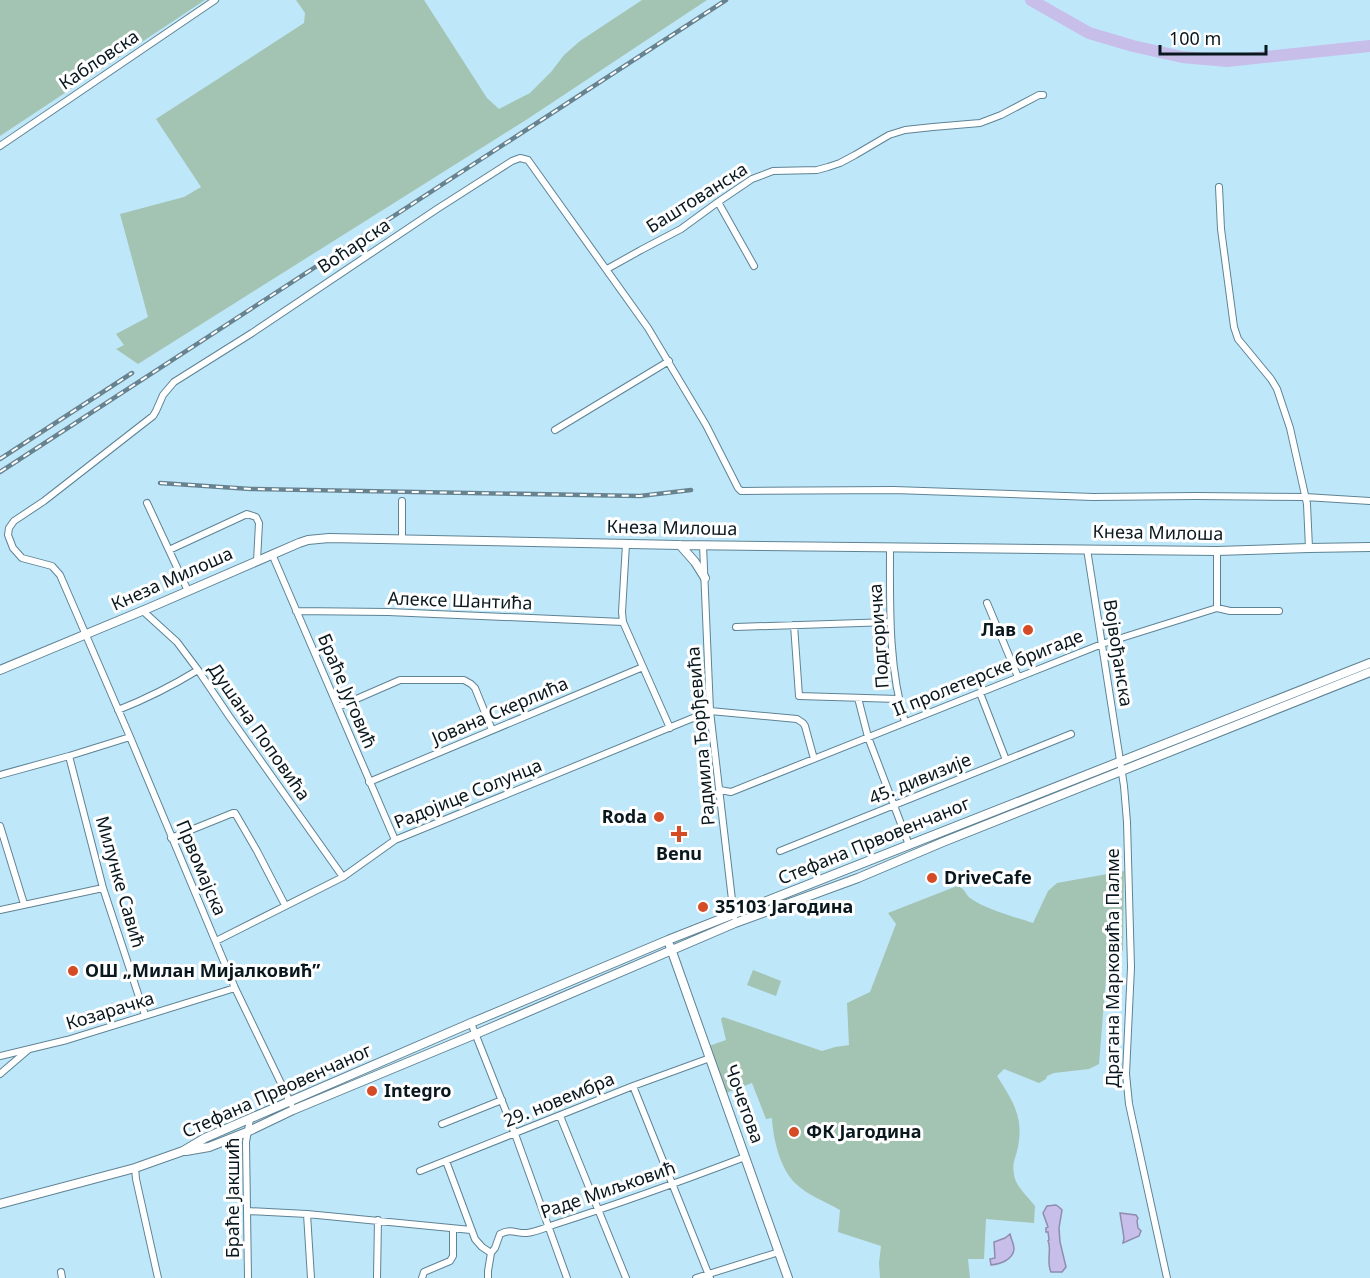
<svg xmlns="http://www.w3.org/2000/svg" width="1370" height="1278" font-family="'Noto Sans',sans-serif">
<style>
.green{fill:#a3c4b2}
.water{fill:#c8beea;stroke:#8f8cad;stroke-width:1.5}
.lines{fill:none;stroke-linecap:round;stroke-linejoin:round}
.river{stroke:#c8beea;stroke-width:12}
.street-casing{stroke:#5e8394;stroke-width:8}
.secondary-casing{stroke:#5e8394;stroke-width:10}
.street{stroke:#fff;stroke-width:6}
.secondary{stroke:#fff;stroke-width:8}
.rail-casing{stroke:#678390;stroke-width:4.5}
.rail{stroke:#fff;stroke-width:2;stroke-dasharray:7;stroke-linecap:butt}
.poi-dot{fill:#d44b26;stroke:#fff;stroke-width:2}
.labels{text-anchor:middle;stroke-width:6;stroke-linejoin:round;paint-order:stroke}
.street-label{font-size:18px;fill:#09181f;stroke:#fff}
.poi-label{font-size:18px;font-weight:bold;fill:#09181f;stroke:#fff;text-anchor:start}
</style>
<rect width="100%" height="100%" fill="#bfe7fa"/>
<!-- green -->
<path class="green" d="M0 0H205L0 136Z
M296 0H424L487 98 499 109 530 93 551 72 564 55 580 41 642 0H707L526 120 138 364 116 349 124 345 116 334 148 317 120 214 184 197 201 187 156 119 304 23 305 13Z
M1124 871 1123 951 1108 952 1099 1064 1089 1069 1054 1073 1047 1076 1046 1079 1039 1083 1004 1069 997 1076C1012 1100 1024 1116 1018 1147 1015 1161 1011 1163 1015 1179 1018 1188 1029 1198 1035 1206L1034 1223 986 1219 984 1259H968L970 1278H880L879 1263 881 1246 838 1232 840 1210C826 1202 807 1195 795 1183 780 1168 773 1139 772 1118L766 1119 752 1083 726 1093 709 1046 726 1040 721 1019 723 1017 822 1051 835 1047 849 1045 847 1003 870 992 896 924 888 913 957 886C965 888 965 894 970 898 985 909 1015 917 1033 923L1048 891 1057 883Z
M753 970 781 981 776 996 747 985Z"/>
<!-- water -->
<path class="water" d="M1056 1205 1059 1207 1062 1210 1059 1228 1060 1242 1066 1267 1062 1272H1051C1046 1262 1052 1249 1048 1241L1049 1240 1048 1232H1046V1228L1048 1227 1043 1213 1047 1206Z
M1120 1213 1136 1215 1138 1218 1137 1221 1138 1228 1141 1231 1139 1236 1123 1243 1124 1238Z
M1010 1234C1011 1239 1014 1244 1014 1249 1013 1260 1000 1264 991 1265L990 1259 995 1258 994 1242 1005 1238Z"/>
<g class="lines">
<!-- river -->
<path class="river" d="M1031 0 1089 33 1133 46 1182 57 1227 61 1370 46"/>
<!-- street casing -->
<g class="street-casing">
<path id="street" d="M0 146 215 0
M1219 187 1221 229 1234 327 1238 339 1271 379 1277 389 1290 428 1307 504 1309 548
M718 202 754 266
M607 269 641 250 681 229 718 202 752 179 773 171 817 170 828 167 840 163 855 155 889 135 905 130 933 127 980 123 1001 115 1039 95H1043
M555 430 669 361
M402 501V540
M147 503 188 591
M626 544 622 612 623 622 670 728
M703 545 710 711 734 917
M890 547C890 605 888 666 905 722
M1087 549 1124 786 1127 822 1131 967 1126 1074 1129 1104 1167 1278
M169 550 247 514 256 517 259 523 257 561
M272 554 395 840
M987 603 1018 677
M1217 608 1230 611H1279
M143 611 177 642 198 670 229 716 343 877
M296 611 388 612 623 622
M794 625 799 696 898 699
M736 627 890 622
M980 693 1006 760
M858 698 868 737 909 845
M338 707 400 680H464L471 684 475 688 492 730
M118 710C146 699 172 686 198 670
M69 756 103 888 145 1015
M0 775 69 756 130 737
M369 782 643 667
M720 790 731 792 1102 644 1217 608V551
M0 826 24 904
M171 838 233 813H235L257 851 285 905
M780 851 1071 734
M0 910 103 888
M216 941 343 877 395 840 710 711 797 719 803 723 805 726 814 759
M471 1023 515 1134 567 1278
M0 1056 67 1040 235 988
M0 1074 28 1050
M633 1086 710 1278
M291 1104 235 988 130 737 60 575 52 566 22 558 13 548 8 535 9 528 14 521 44 501 153 416 156 411 163 395 174 382 252 333 437 209 512 161 520 158 528 160 648 328 706 425 738 488 741 491 894 490 1093 497 1196 496 1305 497 1370 501
M560 1116 626 1278
M442 1124 502 1100
M446 1161 475 1239 482 1247 491 1253 488 1271V1278
M135 1168 136 1179 158 1278
M420 1171 633 1086 710 1058
M247 1211 307 1214 471 1230
M307 1214 311 1278
M491 1253 495 1248 500 1234C512 1228 516 1234 527 1233 536 1232 545 1228 553 1225 618 1204 682 1181 745 1157
M61 1272 62 1278
M248 1278 246 1142 250 1119
M377 1278 378 1220
M422 1278 424 1272 450 1261 453 1256V1229
M696 1278 779 1252"/>
</g>
<!-- secondary casing -->
<g class="secondary-casing">
<path id="secondary" d="M680 545 695 562 705 578
M0 670 149 608 299 543 308 540 329 538 680 545 1217 551 1309 548 1370 547
M670 946 788 1278
M186 1151 209 1147 247 1132 293 1110 476 1034 735 923 858 878 943 842 1370 672
M0 1204 135 1168 183 1151 205 1138 471 1023 668 940 1370 663"/>
</g>
<!-- street -->
<use href="#street" class="street"/>
<!-- secondary -->
<use href="#secondary" class="secondary"/>
<!-- rail casing -->
<g class="rail-casing">
<path id="rail" d="M0 459 132 373
M0 472 726 0
M160 483 251 489 640 496 691 490"/>
</g>
<!-- rail -->
<use href="#rail" class="rail"/>
</g>
<!-- markers -->
<g class="poi-dot">
<circle cx="1028" cy="630" r="6"/>
<circle cx="659" cy="817" r="6"/>
<path d="M676 825h6v6h6v6h-6v6h-6v-6h-6v-6h6z"/>
<circle cx="932" cy="878" r="6"/>
<circle cx="703" cy="907" r="6"/>
<circle cx="73" cy="971" r="6"/>
<circle cx="372" cy="1091" r="6"/>
<circle cx="794" cy="1132" r="6"/>
</g>
<g class="labels">
<!-- street labels -->
<g class="street-label">
<text transform="translate(99 60) rotate(-34)" y="6">Кабловска</text>
<text transform="translate(697 198) rotate(-32)" y="6">Баштованска</text>
<text transform="translate(354 246) rotate(-34)" y="6">Воћарска</text>
<text transform="translate(672 528) rotate(1)" y="6">Кнеза Милоша</text>
<text transform="translate(1158 533) rotate(1)" y="6">Кнеза Милоша</text>
<text transform="translate(172 579) rotate(-24)" y="6">Кнеза Милоша</text>
<text transform="translate(460 601) rotate(2)" y="6">Алексе Шантића</text>
<text transform="translate(879 636) rotate(-94)" y="6">Подгоричка</text>
<text transform="translate(1118 653) rotate(81)" y="6">Војвођанска</text>
<text transform="translate(988 673) rotate(-22)" y="6">II пролетерске бригаде</text>
<text transform="translate(347 691) rotate(67)" y="6">Браће Југовић</text>
<text transform="translate(500 711) rotate(-23)" y="6">Јована Скерлића</text>
<text transform="translate(259 732) rotate(55)" y="6">Душана Поповића</text>
<text transform="translate(701 736) rotate(-95)" y="6">Радмила Ђорђевића</text>
<text transform="translate(920 779) rotate(-22)" y="6">45. дивизије</text>
<text transform="translate(468 794) rotate(-22)" y="6">Радојице Солунца</text>
<text transform="translate(874 841) rotate(-22)" y="6">Стефана Првовенчаног</text>
<text transform="translate(201 868) rotate(67)" y="6">Првомајска</text>
<text transform="translate(120 882) rotate(74)" y="6">Милунке Савић</text>
<text transform="translate(1113 968) rotate(-90)" y="6">Драгана Марковића Палме</text>
<text transform="translate(110 1011) rotate(-17)" y="6">Козарачка</text>
<text transform="translate(277 1091) rotate(-24)" y="6">Стефана Првовенчаног</text>
<text transform="translate(559 1100) rotate(-22)" y="6">29. новембра</text>
<text transform="translate(744 1104) rotate(70)" y="6">Чочетова</text>
<text transform="translate(608 1190) rotate(-19)" y="6">Раде Миљковић</text>
<text transform="translate(233 1198) rotate(-90)" y="6">Браће Јакшић</text>
</g>
<!-- poi labels -->
<g class="poi-label">
<text x="1016" y="636" text-anchor="end">Лав</text>
<text x="647" y="823" text-anchor="end">Roda</text>
<text x="679" y="860" text-anchor="middle">Benu</text>
<text x="944" y="884">DriveCafe</text>
<text x="715" y="913">35103 Јагодина</text>
<text x="85" y="977">ОШ „Милан Мијалковић”</text>
<text x="384" y="1097">Integro</text>
<text x="806" y="1138">ФК Јагодина</text>
</g>
</g>
<!-- scale -->
<path d="M1160 45v9h106v-9" fill="none" stroke="#09181f" stroke-width="3"/>
<text x="1169" y="45" font-size="18" fill="#09181f" stroke="#ffffff" stroke-width="4.5" paint-order="stroke">100 m</text>
</svg>
